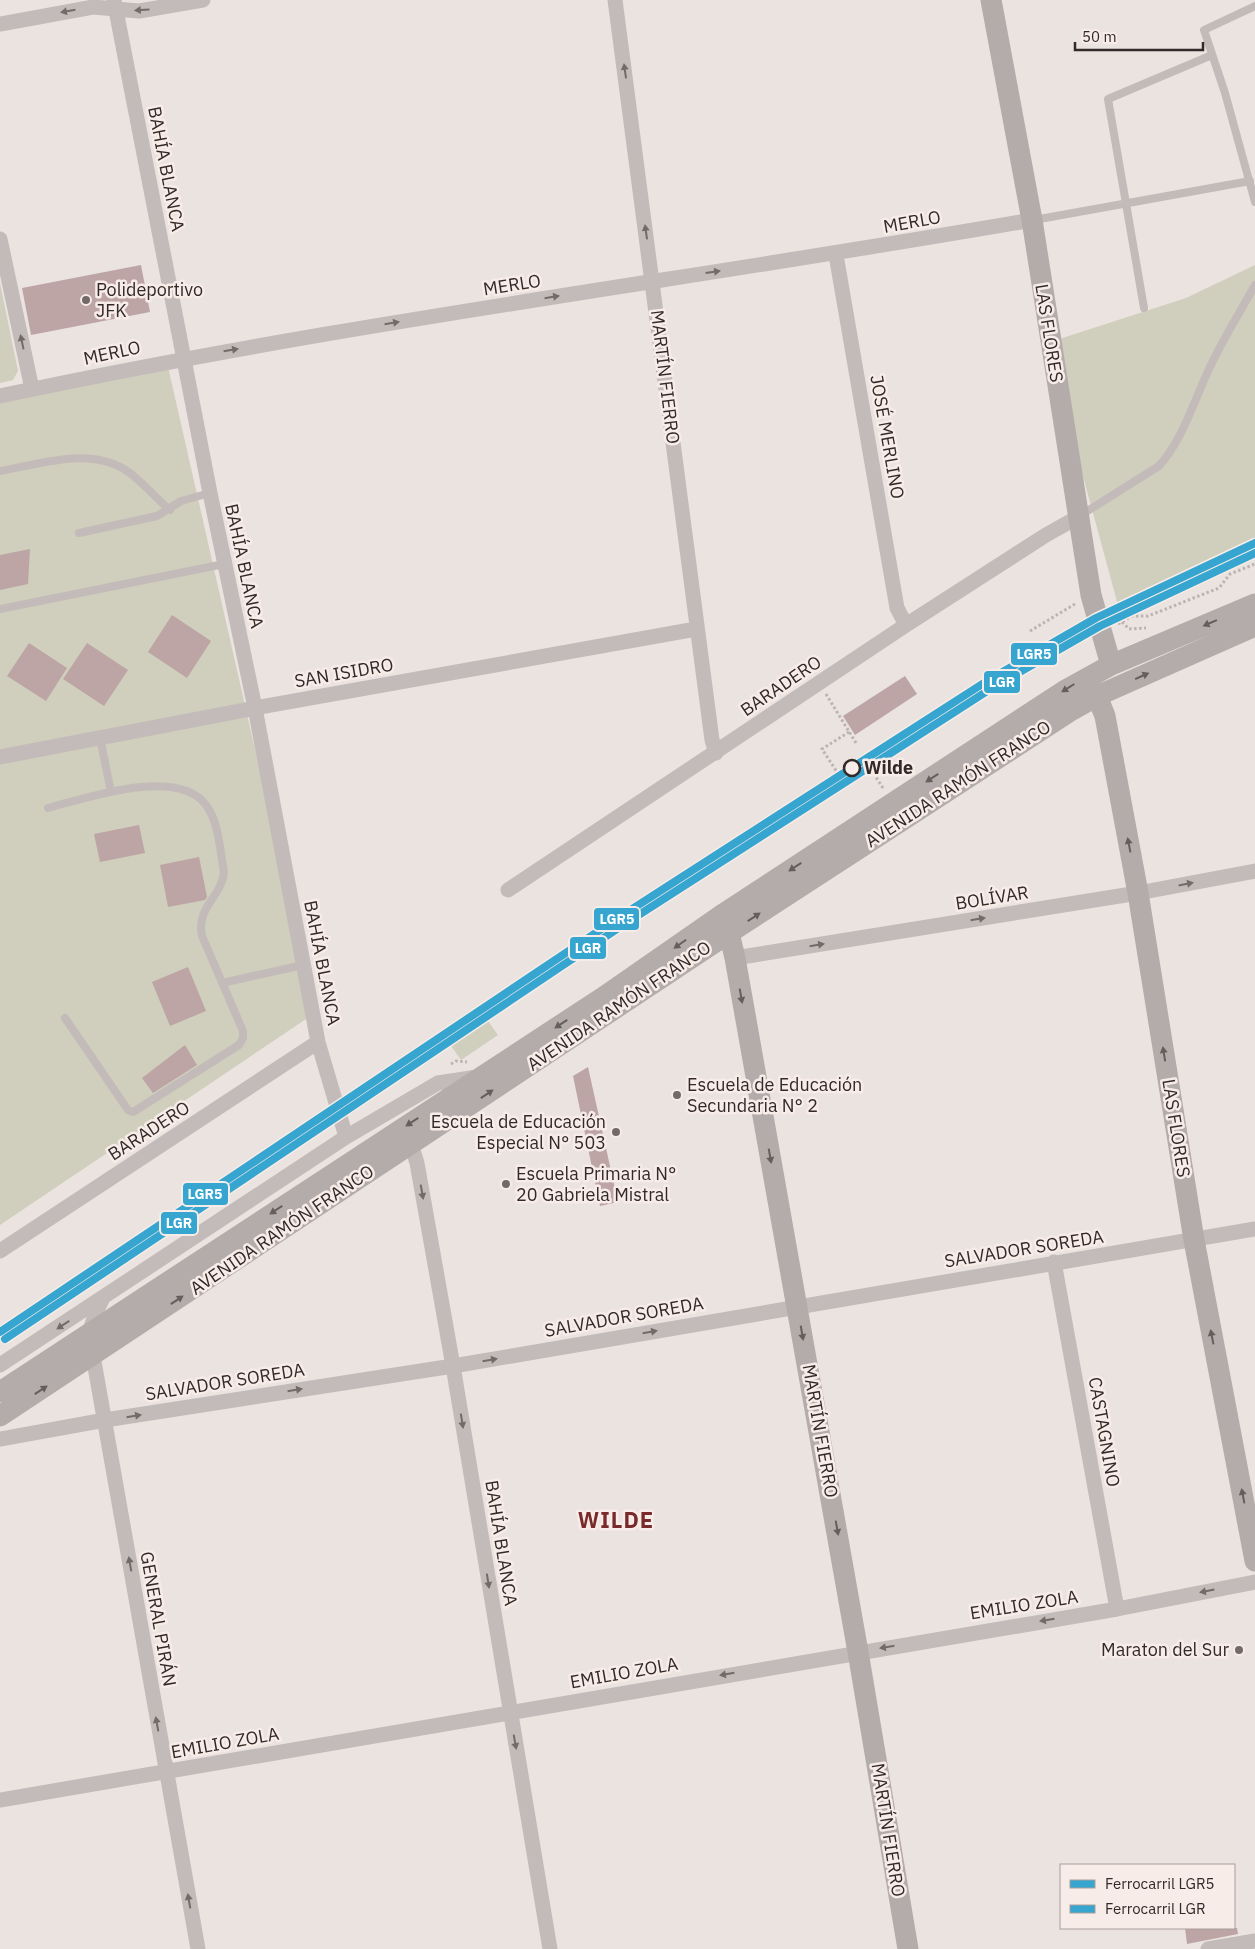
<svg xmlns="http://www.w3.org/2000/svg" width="1255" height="1949" font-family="'IBM Plex Sans',sans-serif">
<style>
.green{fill:#d0cebc}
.building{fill:#bca5a4}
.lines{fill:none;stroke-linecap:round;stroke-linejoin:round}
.path{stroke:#bcb4b2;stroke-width:3;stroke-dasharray:2.5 2.5;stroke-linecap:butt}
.lane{stroke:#c3bbb9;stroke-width:8}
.street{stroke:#c3bbb9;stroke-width:15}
.secondary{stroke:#b4acaa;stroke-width:21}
.rail-1-casing{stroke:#f7ece7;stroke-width:11}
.rail-2-casing{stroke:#f7ece7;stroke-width:11}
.rail-1{stroke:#36a5cf;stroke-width:8}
.rail-2{stroke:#36a5cf;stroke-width:8}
.oneway{fill:#746b69}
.oneway2{fill:#675d5c}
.poi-dot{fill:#736a68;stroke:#f7ece7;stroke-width:2}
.stop-dot{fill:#f7ece7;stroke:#332928;stroke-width:2.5}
.labels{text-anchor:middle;stroke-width:5;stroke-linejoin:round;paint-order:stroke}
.street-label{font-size:18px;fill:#332928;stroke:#f7ece7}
.poi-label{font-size:18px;fill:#332928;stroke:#f7ece7;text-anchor:start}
.stop-label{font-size:18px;font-weight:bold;fill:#332928;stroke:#f7ece7;text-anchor:start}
.district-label{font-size:22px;font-weight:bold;letter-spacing:1px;fill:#792b2b;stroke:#f7ece7}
.line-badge{stroke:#f7ece7;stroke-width:2}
.badge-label{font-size:14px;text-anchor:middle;font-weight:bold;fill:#fff}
</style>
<rect width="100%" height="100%" fill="#ebe3e0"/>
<!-- green -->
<path class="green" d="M1255 265V544L1119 609 1047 343 1186 298Z
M0 283 18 371 13 380 0 383Z
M166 358 315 1013 0 1225V393Z
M483 1014 498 1035 461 1060 447 1040Z"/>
<!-- building -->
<path class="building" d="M141 265 150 312 31 335 22 288Z
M30 549 28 584 0 590V555Z
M172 615 211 641 187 678 148 652Z
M29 643 67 668 46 701 7 676Z
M87 643 128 670 104 706 63 679Z
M905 676 917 694 855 735 843 716Z
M139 825 145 853 100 862 94 834Z
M199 857 207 897 205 900 168 907 160 865Z
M188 967 206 1011 170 1026 152 982Z
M185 1045 197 1065 153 1093 142 1078Z
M588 1067 618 1202 600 1206 573 1076Z
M1185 1928H1237L1238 1934 1187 1944Z"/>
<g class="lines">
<!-- path -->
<path class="path" d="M1122 622 1129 629 1146 628
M1118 624 1132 616H1148L1219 588 1230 574 1255 564
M1030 631 1075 604
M826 694 856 743
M849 732 822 749 846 786 871 769
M868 765 883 788
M451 1064 456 1061 467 1062"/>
<!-- lane -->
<path class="lane" d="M1255 6 1204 30 1225 93 1255 202
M1034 220 1250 181
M1144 308 1108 99 1212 55
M0 471C41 464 93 445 130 473 144 484 156 498 170 510
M1081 515 1159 466C1184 438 1194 400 1210 367 1223 339 1240 312 1255 285
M79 533 157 516 181 501 210 493
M0 609 224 564
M100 738 111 792
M48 808C86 798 178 766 206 805 219 822 220 851 224 872 222 897 196 906 202 936L243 1031V1038L239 1045 133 1112 128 1110 65 1018
M222 983 303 965"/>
<!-- street -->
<path class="street" d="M114 0 210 493 255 708 318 1042 346 1137
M615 0 712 740 716 753
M0 24 93 7 139 11 203 0
M0 239 32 389
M836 255 897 608 906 625
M0 396C341 323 688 280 1032 220
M0 757 255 708 696 629
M508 890 906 625 1046 535 1078 517
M735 958 1138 893 1255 871
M411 1144 417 1163 453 1366 550 1949
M0 1251 318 1042
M1054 1262 1117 1609
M103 1298 96 1312 89 1333 198 1949
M0 1365 346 1137 438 1083 477 1077
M0 1439 105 1420 453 1366 1255 1229
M0 1800 1117 1609 1255 1582
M1208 1949 1255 1941"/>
<!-- secondary -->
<path class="secondary" d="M991 0 1032 220 1091 595 1111 665
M1097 696 1105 716 1138 893 1194 1240 1255 1561
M724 923 729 933 735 958 858 1652 908 1949
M0 1392 602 998 720 916 1064 691 1111 665 1255 604
M0 1416 729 933 1072 710 1097 696 1255 626"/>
<!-- rail-1 casing -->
<g class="rail-1-casing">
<path id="rail-1" d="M0 1332 615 920 987 681 1096 618 1255 543"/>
</g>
<!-- rail-2 casing -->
<g class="rail-2-casing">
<path id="rail-2" d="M5 1339 620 927 992 688 1100 626 1255 553"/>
</g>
<!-- rail-1 -->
<use href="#rail-1" class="rail-1"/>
<!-- rail-2 -->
<use href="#rail-2" class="rail-2"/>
</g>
<!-- one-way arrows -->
<defs><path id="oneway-solid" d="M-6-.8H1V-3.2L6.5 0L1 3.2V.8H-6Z" transform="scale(1.25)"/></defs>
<g class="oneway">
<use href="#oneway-solid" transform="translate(142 10) rotate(176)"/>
<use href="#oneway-solid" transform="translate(68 11) rotate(170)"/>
<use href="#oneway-solid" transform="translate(625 71) rotate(-98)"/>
<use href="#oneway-solid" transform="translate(646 232) rotate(-98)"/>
<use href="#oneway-solid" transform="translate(713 272) rotate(-8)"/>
<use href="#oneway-solid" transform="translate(552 297) rotate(-9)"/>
<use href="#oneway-solid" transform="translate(392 323) rotate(-9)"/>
<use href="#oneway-solid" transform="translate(22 342) rotate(-102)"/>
<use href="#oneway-solid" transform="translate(231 350) rotate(-9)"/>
<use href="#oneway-solid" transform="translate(1186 884) rotate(-11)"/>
<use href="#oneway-solid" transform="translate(978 919) rotate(-9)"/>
<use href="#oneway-solid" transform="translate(817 945) rotate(-9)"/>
<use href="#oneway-solid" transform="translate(422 1192) rotate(80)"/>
<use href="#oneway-solid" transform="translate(63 1325) rotate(147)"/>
<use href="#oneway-solid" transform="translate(650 1332) rotate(-10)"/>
<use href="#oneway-solid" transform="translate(490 1360) rotate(-10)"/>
<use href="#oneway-solid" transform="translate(295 1390) rotate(-9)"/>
<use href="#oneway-solid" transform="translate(134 1416) rotate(-9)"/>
<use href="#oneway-solid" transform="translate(462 1421) rotate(81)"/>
<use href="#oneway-solid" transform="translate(130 1564) rotate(-100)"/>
<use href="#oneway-solid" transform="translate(488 1581) rotate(81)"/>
<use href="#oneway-solid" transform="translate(1207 1591) rotate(169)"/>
<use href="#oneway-solid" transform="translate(1047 1620) rotate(171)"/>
<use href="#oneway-solid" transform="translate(887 1647) rotate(171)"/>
<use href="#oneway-solid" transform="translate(727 1674) rotate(170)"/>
<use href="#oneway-solid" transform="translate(157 1724) rotate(-100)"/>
<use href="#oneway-solid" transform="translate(515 1742) rotate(80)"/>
<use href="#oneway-solid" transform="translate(189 1901) rotate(-100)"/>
</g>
<g class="oneway2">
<use href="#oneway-solid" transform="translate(1210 623) rotate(157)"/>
<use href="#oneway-solid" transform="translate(1142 676) rotate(-24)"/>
<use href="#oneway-solid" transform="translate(1068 688) rotate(148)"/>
<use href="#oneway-solid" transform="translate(932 778) rotate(147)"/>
<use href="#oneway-solid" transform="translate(1129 845) rotate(-101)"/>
<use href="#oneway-solid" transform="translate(795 867) rotate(147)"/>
<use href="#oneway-solid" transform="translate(754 917) rotate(-33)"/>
<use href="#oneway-solid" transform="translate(680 944) rotate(145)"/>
<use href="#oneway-solid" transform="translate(741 996) rotate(80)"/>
<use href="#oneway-solid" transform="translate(561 1024) rotate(147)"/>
<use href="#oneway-solid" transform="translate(1164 1054) rotate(-99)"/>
<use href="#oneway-solid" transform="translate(487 1094) rotate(-34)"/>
<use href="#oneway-solid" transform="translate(412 1122) rotate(147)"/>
<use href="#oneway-solid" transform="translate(770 1156) rotate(80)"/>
<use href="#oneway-solid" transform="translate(276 1210) rotate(147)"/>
<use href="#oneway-solid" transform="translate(177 1300) rotate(-34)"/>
<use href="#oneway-solid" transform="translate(802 1333) rotate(80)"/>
<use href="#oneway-solid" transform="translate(1212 1337) rotate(-101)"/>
<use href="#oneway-solid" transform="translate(41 1390) rotate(-33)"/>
<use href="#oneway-solid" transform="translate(1243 1496) rotate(-101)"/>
<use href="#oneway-solid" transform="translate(837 1528) rotate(80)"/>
</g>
<!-- markers -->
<g class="poi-dot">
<circle cx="86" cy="300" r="5"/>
<circle cx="677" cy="1095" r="5"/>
<circle cx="616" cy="1132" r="5"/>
<circle cx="506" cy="1184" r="5"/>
<circle cx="1239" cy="1650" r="5"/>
</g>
<circle class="stop-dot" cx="852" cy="768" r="8"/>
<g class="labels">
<!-- street labels -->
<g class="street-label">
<text transform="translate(166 169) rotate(79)" y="6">BAHÍA BLANCA</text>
<text transform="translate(912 222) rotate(-10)" y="6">MERLO</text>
<text transform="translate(512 285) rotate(-9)" y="6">MERLO</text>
<text transform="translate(1049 333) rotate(81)" y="6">LAS FLORES</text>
<text transform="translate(112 353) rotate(-12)" y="6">MERLO</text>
<text transform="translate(665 377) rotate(83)" y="6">MARTÍN FIERRO</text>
<text transform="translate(887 437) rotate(80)" y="6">JOSÉ MERLINO</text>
<text transform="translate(244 566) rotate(78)" y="6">BAHÍA BLANCA</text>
<text transform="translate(344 673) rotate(-10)" y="6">SAN ISIDRO</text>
<text transform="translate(781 686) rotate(-34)" y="6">BARADERO</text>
<text transform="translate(958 784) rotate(-33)" y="6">AVENIDA RAMÓN FRANCO</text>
<text transform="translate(992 898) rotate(-9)" y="6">BOLÍVAR</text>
<text transform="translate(322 963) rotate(79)" y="6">BAHÍA BLANCA</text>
<text transform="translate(619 1006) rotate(-34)" y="6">AVENIDA RAMÓN FRANCO</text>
<text transform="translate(1176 1128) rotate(81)" y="6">LAS FLORES</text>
<text transform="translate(149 1131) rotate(-33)" y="6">BARADERO</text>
<text transform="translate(282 1230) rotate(-34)" y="6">AVENIDA RAMÓN FRANCO</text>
<text transform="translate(1024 1249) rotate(-9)" y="6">SALVADOR SOREDA</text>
<text transform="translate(624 1317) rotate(-10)" y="6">SALVADOR SOREDA</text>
<text transform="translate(225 1382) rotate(-9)" y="6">SALVADOR SOREDA</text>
<text transform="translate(820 1431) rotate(80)" y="6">MARTÍN FIERRO</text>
<text transform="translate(1104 1432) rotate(80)" y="6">CASTAGNINO</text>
<text transform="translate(501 1543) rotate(81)" y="6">BAHÍA BLANCA</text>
<text transform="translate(1024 1605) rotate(-9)" y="6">EMILIO ZOLA</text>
<text transform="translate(158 1619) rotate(80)" y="6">GENERAL PIRÁN</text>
<text transform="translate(624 1673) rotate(-10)" y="6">EMILIO ZOLA</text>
<text transform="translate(225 1743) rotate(-10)" y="6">EMILIO ZOLA</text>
<text transform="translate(888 1830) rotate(81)" y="6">MARTÍN FIERRO</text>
</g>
<!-- poi labels -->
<g class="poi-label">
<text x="96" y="296">Polideportivo<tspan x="96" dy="21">JFK</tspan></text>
<text x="687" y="1091">Escuela de Educación<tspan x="687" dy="21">Secundaria N° 2</tspan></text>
<text x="606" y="1128" text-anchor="end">Escuela de Educación<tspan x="606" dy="21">Especial N° 503</tspan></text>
<text x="516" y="1180">Escuela Primaria N°<tspan x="516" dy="21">20 Gabriela Mistral</tspan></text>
<text x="1229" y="1656" text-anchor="end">Maraton del Sur</text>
</g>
<!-- stop labels -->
<g class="stop-label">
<text x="864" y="774">Wilde</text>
</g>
<!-- district labels -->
<g class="district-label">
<text x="616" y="1528">WILDE</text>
</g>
</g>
<g class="line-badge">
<rect x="1010" y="642" width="48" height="24" rx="5" fill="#36a5cf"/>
<rect x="983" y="670" width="38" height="24" rx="5" fill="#36a5cf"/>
<rect x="593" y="907" width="47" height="24" rx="5" fill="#36a5cf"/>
<rect x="569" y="936" width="38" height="24" rx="5" fill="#36a5cf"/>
<rect x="182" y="1182" width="47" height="24" rx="5" fill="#36a5cf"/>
<rect x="160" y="1211" width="38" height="24" rx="5" fill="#36a5cf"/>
</g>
<g class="badge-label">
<text x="1034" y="659">LGR5</text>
<text x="1002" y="687">LGR</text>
<text x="617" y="924">LGR5</text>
<text x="588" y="953">LGR</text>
<text x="205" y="1199">LGR5</text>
<text x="179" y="1228">LGR</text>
</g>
<!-- legend -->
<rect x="1060" y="1864" width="175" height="65" fill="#f7ece7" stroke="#a99e9b"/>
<rect x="1070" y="1880" width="25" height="8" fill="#36a5cf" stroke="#a99e9b"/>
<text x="1105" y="1889" font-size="15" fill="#332928">Ferrocarril LGR5</text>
<rect x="1070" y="1905" width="25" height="8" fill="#36a5cf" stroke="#a99e9b"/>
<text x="1105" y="1914" font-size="15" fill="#332928">Ferrocarril LGR</text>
<!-- scale -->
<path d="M1075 42v8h128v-8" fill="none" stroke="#332928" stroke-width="2.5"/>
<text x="1082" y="42" font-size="15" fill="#332928" stroke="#f7ece7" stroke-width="4" paint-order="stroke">50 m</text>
</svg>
